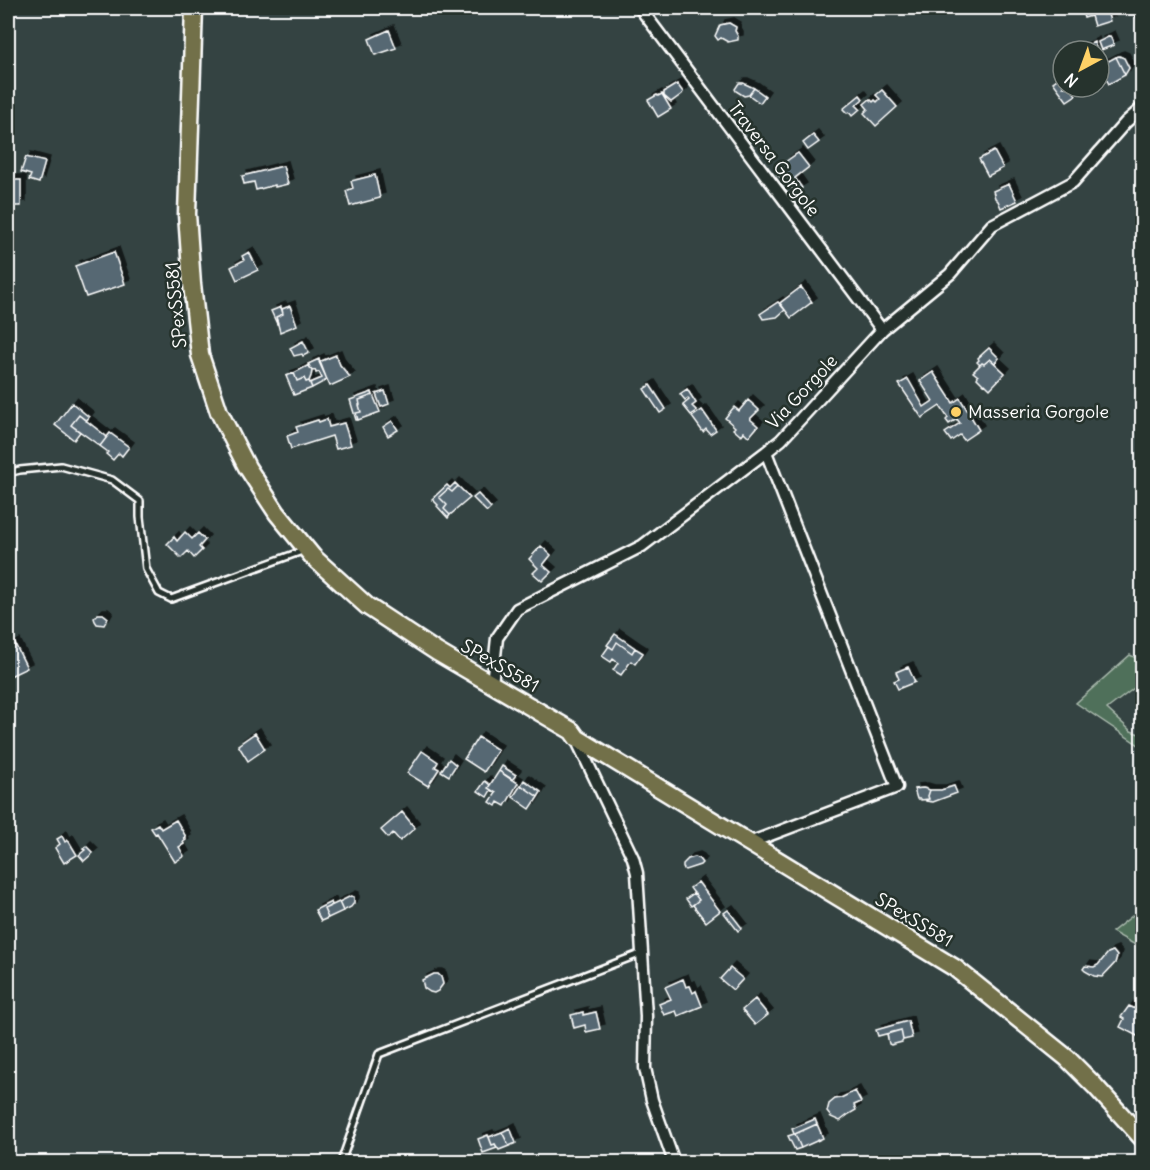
<svg xmlns="http://www.w3.org/2000/svg" width="1150" height="1170" font-family="Delius,sans-serif">
<style>
.green{fill:#50705a;stroke:#a8b8ac;stroke-width:1.5}
.building{fill:#566873;stroke:#fff;stroke-width:1.5;filter:url(#shadow)}
.lines{fill:none;stroke-linecap:round;stroke-linejoin:round}
.lane-casing{stroke:#fff;stroke-width:10}
.street-casing{stroke:#fff;stroke-width:15}
.primary-casing{stroke:#fff;stroke-width:21}
.lane{stroke:#26332d;stroke-width:5}
.street{stroke:#26332d;stroke-width:10}
.primary{stroke:#726f4a;stroke-width:16}
.poi-dot{fill:#ffd166;stroke:#26332d;stroke-width:2}
.labels{text-anchor:middle;stroke-width:5;stroke-linejoin:round;paint-order:stroke}
.street-label{font-size:18px;fill:#fff;stroke:#26332d}
.poi-label{font-size:18px;fill:#fff;stroke:#26332d;text-anchor:start}
</style>
<defs>
<filter id="shadow"><feDropShadow dx="5" dy="-5" stdDeviation="0" flood-color="#0009"/></filter>
</defs>
<rect width="100%" height="100%" fill="#344342"/>
<filter id="ink" filterUnits="userSpaceOnUse"><feTurbulence type="fractalNoise" baseFrequency=".0167" numOctaves="2"/><feDisplacementMap in="SourceGraphic" scale="12" xChannelSelector="R" yChannelSelector="G"/><feConvolveMatrix kernelMatrix="1 2 1 2 8 2 1 2 1" color-interpolation-filters="sRGB"/></filter>
<g filter="url(#ink)">
<!-- green -->
<path class="green" d="M1130 655 1142 661V682L1107 709 1131 731 1142 735V747L1076 703Z
M1142 908V943L1139 947 1112 932Z"/>
<!-- building -->
<path class="building" d="M1081 8H1106L1110 21 1094 26 1091 16 1084 18Z
M729 23 736 27 735 31 738 36V40L728 42 721 38 718 40 715 36 720 25Z
M389 30 396 48 375 55 369 39Z
M1110 36 1114 45 1101 50 1098 42Z
M1094 42 1097 51H1077Z
M1119 56 1124 58 1129 68 1125 75 1116 57Z
M1116 57 1125 75 1109 84 1099 66Z
M1063 75V87H1072L1071 88 1076 95 1067 101 1053 82Z
M739 83H743L754 88 749 95 744 96 736 91 735 89Z
M677 84 683 92 682 94 671 102 664 96V92Z
M754 88 765 96 760 103 749 95Z
M882 90 897 107 876 126 864 113 868 109 864 104 870 99 873 102 875 100 877 102 880 99 876 95Z
M662 94 671 109 658 117 648 100 657 95 658 96Z
M860 95 863 99 856 105 860 109 852 116 849 112 847 113 843 109Z
M813 135 819 142 808 150 803 143Z
M994 151 1003 168 988 176 979 159Z
M798 153 809 167 795 178 802 188 797 191 791 188 788 184 789 179 786 176 784 178 782 175 780 177 777 174 788 165 785 162Z
M26 157 45 162 39 183 29 180 31 175 21 172Z
M283 166 288 184 275 187V185L256 190 254 182 244 184 242 176Z
M375 175 380 198 350 206 346 191 353 188 351 181Z
M8 180H21V206H8Z
M1009 184 1017 201 1001 208 998 201 995 198 993 191Z
M114 252 125 284 86 297 75 266Z
M249 252 258 270 237 280 231 267 244 260 242 256Z
M801 287 812 302 791 318 780 303Z
M778 302 785 310 777 317 763 319 760 314Z
M290 306 297 325 280 332 276 317 283 314 282 309Z
M281 307 283 314 276 317 278 323 277 324 271 311Z
M303 341 309 353 303 356 302 354 294 356 290 348Z
M989 348 999 358 995 363 990 359 984 364 982 363 980 365 977 362 979 360 978 358Z
M336 355 340 365 350 377 330 386 319 362Z
M319 359 327 380 312 388 310 383 322 378 319 372 316 373 315 370 312 371 308 364Z
M990 359 1005 373 990 389 985 384 984 385 977 378 978 376 973 372 982 363 984 364Z
M309 365 312 371 311 376 309 381 306 382 304 378 297 381 294 373Z
M933 372 953 403 960 398 979 430 964 440 960 435 951 441 945 433 960 423 957 419 949 424 946 420 948 418 940 406 922 418 899 384 908 379 924 407 933 401 920 381Z
M294 373 297 381 304 378 306 382 309 381 312 388 294 395 286 376Z
M650 385 666 409 660 413 644 389Z
M687 389 696 403 692 406 697 411 691 415 683 405 689 400 688 398 685 400 680 394Z
M385 391 389 404 381 407 376 394Z
M372 392 373 395 359 400 360 405H359L361 412 356 413 358 420H356L350 400Z
M373 395 380 412 358 420 356 413 361 412 359 405H360L359 400Z
M748 400 759 410 750 419 758 426 749 437 744 432 741 436 733 429 735 427 725 418 734 407 739 411Z
M72 403 89 417 86 421 79 415 71 425 80 432 74 440 55 425Z
M702 410 716 430 710 434 706 429 703 432 692 417Z
M79 415 107 437 100 446 71 425Z
M327 419 329 427 344 423 351 445 336 449 332 436 291 449 287 436 298 432 296 427 318 420 319 422Z
M392 421 398 430 388 436 383 427Z
M110 433 129 447 122 456 119 453 113 460 106 454 108 452 100 446Z
M455 483 458 486 452 492 448 489 439 497 447 505 444 509 450 515 448 518 437 506 438 505 432 499 447 485 450 488Z
M458 486 470 498 450 515 444 509 447 505 439 497 448 489 452 492Z
M478 494 491 508 487 512 473 498Z
M185 532 192 539 198 533 205 540 199 547 202 550 194 558 188 551 181 558 167 544 174 537 177 541Z
M541 546 551 555 543 565 551 572 542 581 533 573 538 568 529 559Z
M98 614H103L108 618 104 625 97 624 95 621 94 618Z
M615 634 635 648 632 653 617 642 613 649 607 645Z
M617 642 632 653 635 648 643 653 635 664 631 661 621 675 613 670 618 663 613 659 611 662 602 656 609 646 613 649Z
M15 644 27 668 8 677V648Z
M908 667 915 682 898 689 894 681 899 679 896 672Z
M255 733 265 749 248 761 238 745Z
M478 737 498 750 484 772 464 759Z
M422 751 438 762 435 767 439 769 428 786 407 773Z
M449 759 456 765 449 776 441 771Z
M502 766 516 775 512 780 499 771Z
M499 771 518 783 505 806 498 802 496 806 490 802 496 793 488 788Z
M524 780 541 792 538 797 521 785Z
M485 781 490 785 488 788 491 790 487 797 478 791Z
M521 785 538 797 530 809 513 797Z
M954 786 957 793 933 802 926 801V800L929 799 928 796 930 790H941Z
M923 788 930 790 928 796 929 799 921 800 920 799H917L914 789Z
M402 812 415 828 400 841 393 833 388 838 381 830Z
M176 820 186 837 184 838 186 840 183 842 184 844 179 847 184 856 175 862 157 833 155 834 151 828 158 824 161 829Z
M62 836 65 842 68 840 77 855 64 863 55 848 60 844 57 839Z
M86 846 93 853 84 861 79 855 85 850 83 849Z
M695 857 699 859 702 863 700 865 685 870 683 868V864L688 859Z
M698 882 720 911 706 922 693 905 699 900 690 888Z
M694 893 699 900 691 906 686 899Z
M351 896 354 897V903L351 907 343 911 339 902Z
M331 902 332 905 324 909 328 918 321 921 315 910Z
M339 902 343 911 328 918 324 909Z
M728 910 742 928 738 931 724 913Z
M1113 951 1117 956 1115 963 1102 977 1094 976 1085 971 1083 969 1085 966 1094 967 1098 965 1108 953Z
M730 968 743 979 733 990 720 979Z
M434 974H438L441 977 443 984 438 991 434 993 430 992 424 988 422 980Z
M683 979 686 987 690 986 693 993 696 991 702 1006 678 1016 676 1011 664 1015 659 1004 671 999 665 987Z
M755 999 768 1015 755 1025 742 1010Z
M1129 1006 1142 1012V1037L1141 1038 1120 1027 1124 1019 1121 1017Z
M583 1012V1015L596 1012 600 1029 586 1032 585 1025 574 1028 571 1015Z
M908 1021 912 1038 903 1040 901 1030 878 1036 876 1030Z
M901 1030 903 1040 902 1042 891 1045 889 1044 887 1034Z
M855 1091 861 1102 854 1105 856 1110 849 1114 840 1121 831 1117 827 1112 829 1104 835 1099 841 1098Z
M815 1119 817 1124 795 1134 801 1148 795 1150 788 1136 794 1134 792 1129Z
M817 1124 823 1138 801 1148 795 1134Z
M510 1128 516 1143 509 1146 502 1132Z
M502 1132 509 1146 499 1150 495 1144 492 1145 489 1137Z
M488 1135 492 1145 495 1144 497 1148 483 1153 478 1139Z"/>
<g class="lines">
<!-- lane casing -->
<g class="lane-casing">
<path id="lane" d="M8 473 20 470 61 466 112 480 140 501V517L146 569 159 593 171 599 305 550
M341 1162 379 1054 642 953"/>
</g>
<!-- street casing -->
<g class="street-casing">
<path id="street" d="M640 8 882 330
M1141 8 1142 14
M492 684 497 638 517 609 642 546 766 452 781 440 882 330 950 274 992 225 1073 182 1126 122 1142 108
M576 739 633 858 637 873 646 1016 645 1068 652 1100 674 1162
M749 843 897 787 766 452"/>
</g>
<!-- primary casing -->
<g class="primary-casing">
<path id="primary" d="M194 8 187 214 192 284 200 355 219 412 247 467 277 513 313 557 367 606 437 652 572 731 577 738 955 968 1067 1058 1095 1086 1142 1138"/>
</g>
<!-- lane -->
<use href="#lane" class="lane"/>
<!-- street -->
<use href="#street" class="street"/>
<!-- primary -->
<use href="#primary" class="primary"/>
</g>
</g>
<!-- markers -->
<circle class="poi-dot" cx="956" cy="412" r="6"/>
<g class="labels">
<!-- street labels -->
<g class="street-label">
<text transform="translate(774 159) rotate(53)" y="6">Traversa Gorgole</text>
<text transform="translate(176 305) rotate(-96)" y="6">SPexSS581</text>
<text transform="translate(802 392) rotate(-47)" y="6">Via Gorgole</text>
<text transform="translate(500 666) rotate(30)" y="6">SPexSS581</text>
<text transform="translate(914 920) rotate(31)" y="6">SPexSS581</text>
</g>
<!-- poi labels -->
<g class="poi-label">
<text x="968" y="418">Masseria Gorgole</text>
</g>
</g>
<!-- margin -->
<rect width="1150" height="1170" fill="none" stroke="#26332d" stroke-width="30"/>
<rect x="15" y="15" width="1120" height="1140" fill="none" stroke="#fff" stroke-width="2" filter="url(#ink)"/>
<!-- north arrow -->
<g transform="translate(1081 69) rotate(221)"><circle r="28" fill="#26332d" stroke="#7d8581" stroke-width="1.5"/>
<path d="M0-4.5L10 22L0 15L-10 22Z" fill="#ffd166"/>
<text y="-9" font-size="16" font-weight="bold" text-anchor="middle" fill="#ffffff">N</text>
</g>
</svg>
